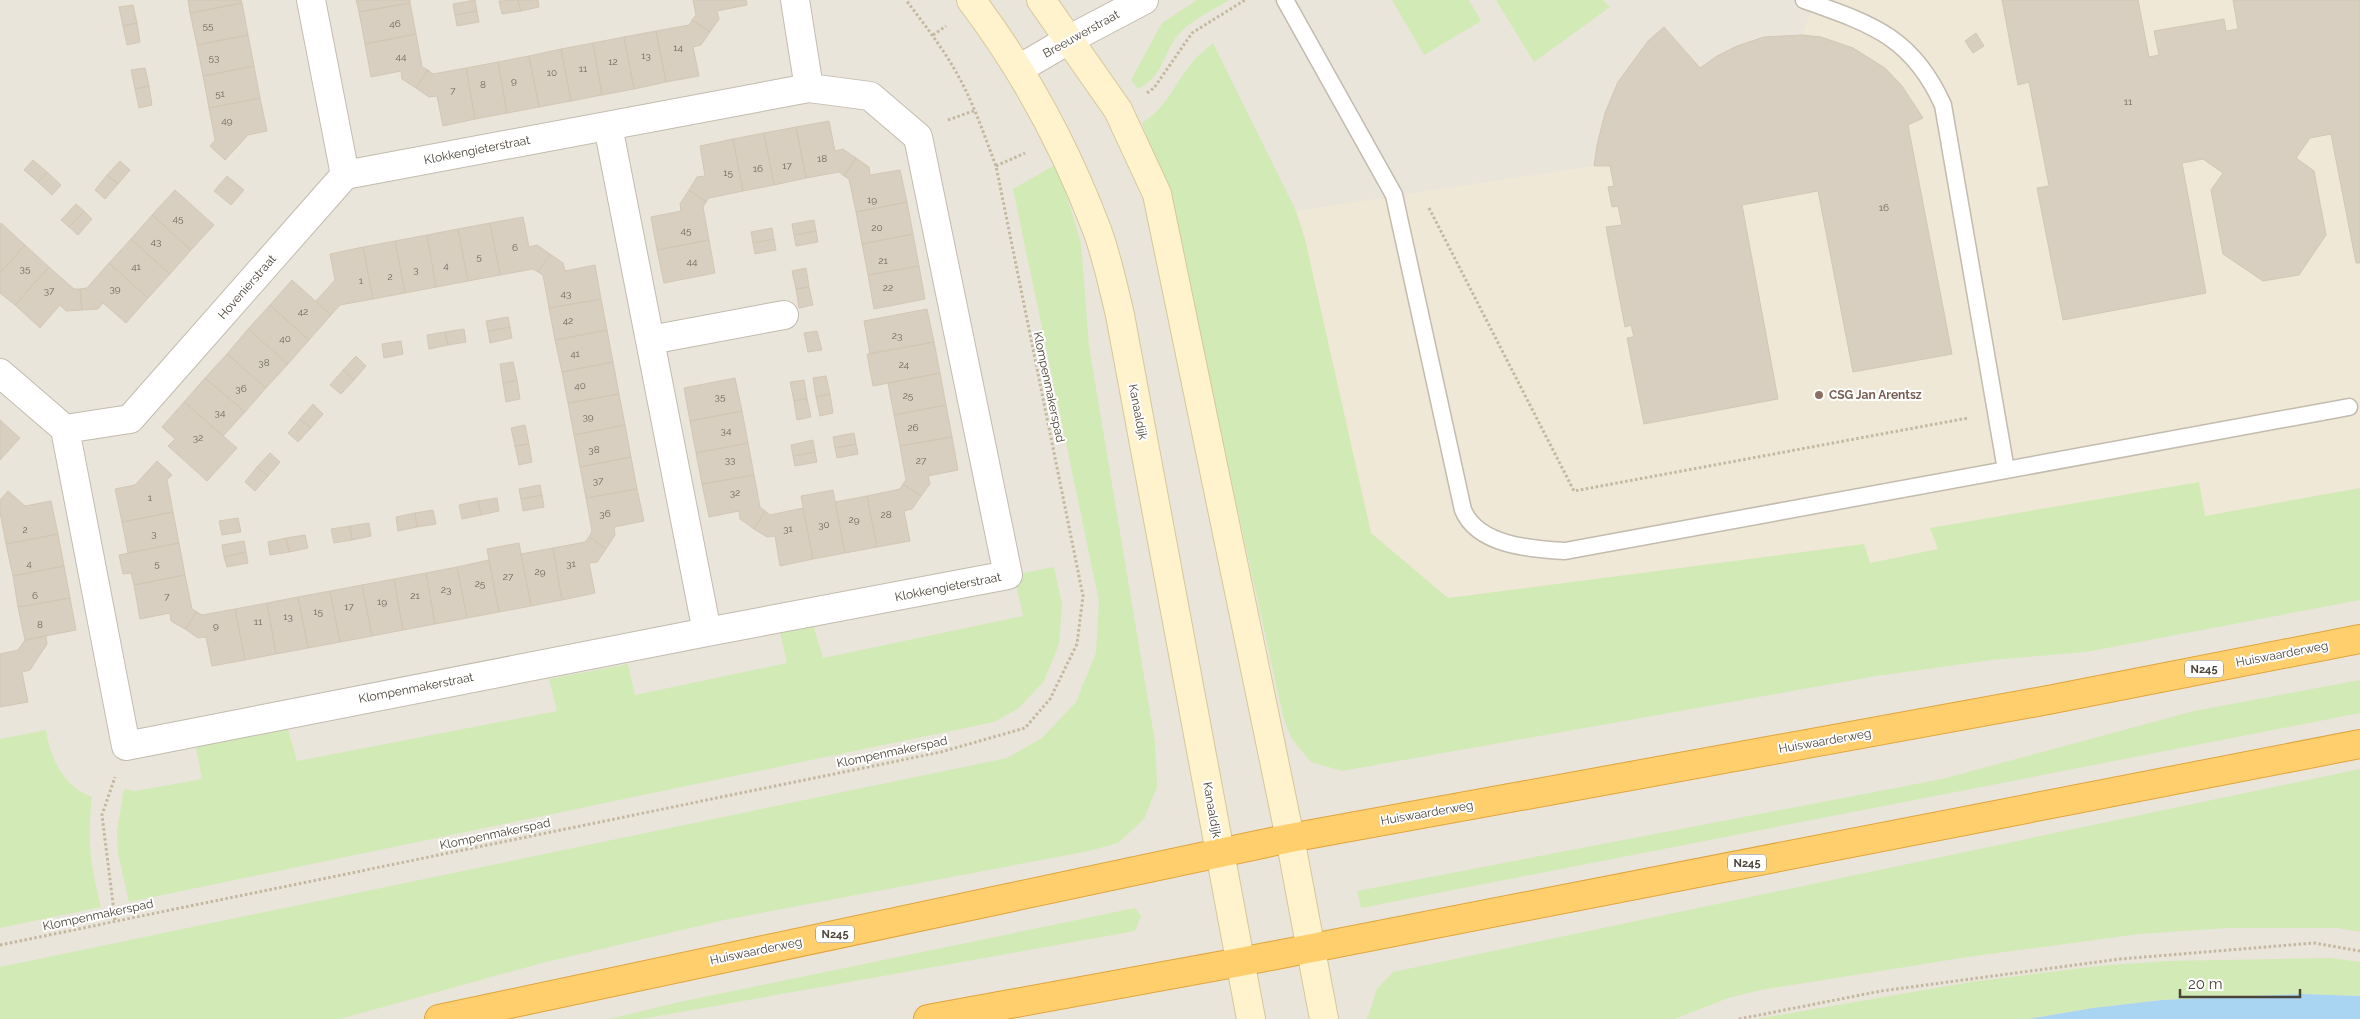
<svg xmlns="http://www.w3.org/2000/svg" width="2360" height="1019" font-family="Raleway,sans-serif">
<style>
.residential{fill:#eae5da}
.education{fill:#efe8d6}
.green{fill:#d2eab5}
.water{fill:#a9d4f2}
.building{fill:#d8cfc1;stroke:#d3c7b4}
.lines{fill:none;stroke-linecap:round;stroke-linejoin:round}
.lane-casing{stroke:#c2bbae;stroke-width:19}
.street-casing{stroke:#c2bbae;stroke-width:30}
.secondary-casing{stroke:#d6c79b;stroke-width:30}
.highway-casing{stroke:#e0a43c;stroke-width:30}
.path{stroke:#c4b79f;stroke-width:3;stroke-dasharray:2.5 2.5;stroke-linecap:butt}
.lane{stroke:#fff;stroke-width:16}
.street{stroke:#fff;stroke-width:28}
.secondary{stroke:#fff3cd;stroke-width:28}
.highway{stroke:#ffcf6e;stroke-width:28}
.education-dot{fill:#8d6e63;stroke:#fff;stroke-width:2}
.labels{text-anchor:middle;stroke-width:4;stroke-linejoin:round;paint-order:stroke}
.number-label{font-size:10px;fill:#6e675b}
.shield{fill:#fff;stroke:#817c74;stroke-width:1}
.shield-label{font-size:11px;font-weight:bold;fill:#4b4439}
.street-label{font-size:12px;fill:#4b4439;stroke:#fff}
.education-label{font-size:12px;font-weight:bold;fill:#785e54;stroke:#fff;text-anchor:start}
</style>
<rect width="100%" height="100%" fill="#f6f3ec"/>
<!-- residential -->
<path class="residential" d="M0 0H2360V1019H0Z"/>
<!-- education -->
<path class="education" d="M1816 0H2360V549L1338 607 1242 231 1296 211 1594 166 1605 113 1618 82 1648 41 1664 27 1700 68 1717 56 1737 46 1764 37 1802 35Z"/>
<!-- green -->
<path class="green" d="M1197 0H1229C1213 10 1189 21 1177 36 1162 56 1164 75 1138 89L1131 80 1162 23Z
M1392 0H1469L1481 21 1424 55Z
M1496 0H1603L1610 7 1534 62Z
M1213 43 1296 211 1305 239 1371 533 1448 598 1864 544 1870 563 1938 549 1930 528 2199 482 2205 516 2360 488V600L2086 652 1991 660 1877 676 1342 771 1311 762 1291 738 1283 716 1175 223 1142 123C1166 108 1173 87 1190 65 1196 57 1205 50 1213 43Z
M1057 164 1081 243 1089 346 1155 742 1157 787 1144 819 1118 843 1089 851 724 920 542 963 340 1019H0V967L1007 758 1042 738 1076 702 1096 653 1099 601 1013 189Z
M1054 567 1062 604 1059 644 1044 681 1019 708 994 722 129 902 118 854 117 831 124 789 136 791 202 779 196 747 288 729 297 761 557 711 549 679 628 664 635 695 787 663 780 632 813 624 823 658 1023 616 1014 575Z
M2360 680V713L1361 908 1357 891 1942 779 2194 711Z
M46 730C50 758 63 786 92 797 87 841 90 864 101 907L0 928V739Z
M2360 769V932L2338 928H2228L2139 934 1968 957 1761 990 1728 998 1675 1019H1367L1377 989 1393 972Z
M1135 908 1141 916 1135 931 642 1019H609L684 1001Z
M2330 958 2360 962V996L2302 994 2162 1000 2093 1008 2028 1019H1756L1971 982 2098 966 2167 961Z"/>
<!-- water -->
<path class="water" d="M2302 994 2360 996V1019H2028L2093 1008 2162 1000Z"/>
<!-- building -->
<path class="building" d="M188 0H241L242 3 190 13Z
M356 0H410V3L359 12Z
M475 0 477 11 455 15 453 4Z
M518 0H538L539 7 521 11Z
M518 0 521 11 502 14 499 1Z
M693 0H746L747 5 717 11 719 19 710 32 692 20 696 15Z
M2002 0H2138L2149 57 2159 55 2154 31 2224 19 2226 31 2238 29 2233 0H2360V263H2356L2331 134 2310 138 2296 158 2314 171 2326 235 2299 275 2263 281 2223 254 2211 190 2223 173 2203 159 2182 163 2206 293 2063 320 2037 188 2049 186 2029 82 2018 85Z
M242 3 248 35 197 45 190 13Z
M410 3 416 34 365 44 359 12Z
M133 5 137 23 123 26 119 7Z
M477 11 479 22 457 26 455 15Z
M692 20 710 32 701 45 693 47 699 76 666 82 656 31 689 25Z
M137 23 140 42 127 45 123 26Z
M1664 27 1700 68 1717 56 1737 46 1764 37 1802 35 1821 37 1853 48 1885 68 1902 86 1923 118 1908 125 1952 354 1853 372 1818 191 1742 205 1778 399 1644 424 1627 338 1634 337 1631 325 1625 327 1606 227 1622 225 1618 206 1612 207 1608 187 1614 186 1610 166H1594L1597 145 1605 113 1618 82 1648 41Z
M656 31 666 82 634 89 624 37Z
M1976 33 1984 46 1973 53 1965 41Z
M416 34 422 67 428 70 416 88 402 79 401 71 371 77 365 44Z
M248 35 254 66 203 76 197 45Z
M624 37 634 89 602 95 593 43Z
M593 43 602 95 571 101 561 49Z
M561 49 571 101 539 107 529 56Z
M529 56 539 107 507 113 498 62Z
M498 62 507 113 475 119 466 68Z
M254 66 260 98 209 108 203 76Z
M145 68 149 86 135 89 131 70Z
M466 68 475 119 443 126 437 96 429 97 416 88 428 70 433 74Z
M149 86 152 105 139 108 135 89Z
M260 98 267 131 248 135 225 160 210 146 215 140 209 108Z
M829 121 835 151 843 149 856 158 844 176 839 172 806 178 796 127Z
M796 127 806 178 774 185 764 133Z
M764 133 774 185 743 191 733 139Z
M733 139 743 191 709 198 706 202 689 190 697 177 705 176 700 146Z
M856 158 869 167 870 175 900 170 907 202 856 212 849 179 844 176Z
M33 160 47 172 38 182 24 170Z
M120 161 130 170 118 184 107 175Z
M47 172 61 185 52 195 38 182Z
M107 175 118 184 105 199 95 190Z
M227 176 244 190 231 205 214 191Z
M175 190 214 225 191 250 152 215Z
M689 190 706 202 703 207 709 240 657 250 651 217 681 211 680 204Z
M907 202 913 234 862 244 856 212Z
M76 204 84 211 69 227 61 220Z
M84 211 92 219 78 235 69 227Z
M152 215 191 250 170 274 131 239Z
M523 217 529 247 537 245 550 254 538 272 533 269 500 275 490 223Z
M814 220 816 231 794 235 792 224Z
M1 223 25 245 0 273V225Z
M490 223 500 275 468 281 458 229Z
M772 228 774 239 753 243 751 232Z
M458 229 468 281 436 287 427 235Z
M816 231 818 242 796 246 794 235Z
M913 234 919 266 868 275 862 244Z
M427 235 436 287 405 293 395 241Z
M131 239 170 274 148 298 109 263Z
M774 239 776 250 755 254 753 243Z
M709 240 715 273 664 283 657 250Z
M395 241 405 293 373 299 363 247Z
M25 245 49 267 15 305 0 293V273Z
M363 247 373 299 340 305 331 315 316 301 335 280 330 254Z
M550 254 563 263 565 271 595 265 601 299 549 308 543 275 538 272Z
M109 263 148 298 126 323 103 303 98 309 82 310 80 289 87 288Z
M919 266 925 299 874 309 868 275Z
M49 267 74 289H80L82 310 66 311 60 305 40 328 15 305Z
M806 268 809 287 796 289 792 271Z
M292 280 331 315 309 340 270 305Z
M809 287 813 305 799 308 796 289Z
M601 299 607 330 555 340 549 308Z
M270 305 309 340 288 364 248 329Z
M927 309 934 342 870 354 864 321Z
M508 317 510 327 488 331 486 321Z
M510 327 512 338 490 343 488 331Z
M248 329 288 364 266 388 227 354Z
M464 329 466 342 448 345 445 332Z
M607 330 613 362 562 372 555 340Z
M817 331 822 350 808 352 804 333Z
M445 332 448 345 429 349 427 335Z
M401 341 403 354 384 358 382 344Z
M934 342 940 373 873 386 867 354Z
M227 354 266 388 245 412 205 378Z
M356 356 366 366 354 380 343 370Z
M513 362 517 380 503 383 500 364Z
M613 362 619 394 568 403 562 372Z
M343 370 354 380 341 394 330 385Z
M940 373 946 405 894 415 888 383Z
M826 376 830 394 816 397 813 378Z
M205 378 245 412 223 436 184 402Z
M735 378 742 411 690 421 684 388Z
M517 380 520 399 506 402 503 383Z
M804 380 807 398 794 401 790 382Z
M619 394 625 425 574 435 568 403Z
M830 394 833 413 820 416 816 397Z
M807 398 811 417 797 420 794 401Z
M184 402 237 448 207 481 168 446 175 439 162 427Z
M313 404 323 414 311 428 300 419Z
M946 405 952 437 900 446 894 415Z
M742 411 748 443 696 453 690 421Z
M300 419 311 428 298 442 288 433Z
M0 420 20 438 0 460Z
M525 425 529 444 515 446 511 428Z
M625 425 631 457 580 467 574 435Z
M854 433 856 444 835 448 833 437Z
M952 437 958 470 928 476 930 484 921 496 903 484 906 480 900 446Z
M813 440 815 452 793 456 791 445Z
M748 443 754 475 702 484 696 453Z
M529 444 532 462 519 465 515 446Z
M856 444 858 454 837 458 835 448Z
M815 452 817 462 795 466 793 456Z
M270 453 280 462 268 476 257 467Z
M631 457 637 489 586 498 580 467Z
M157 461 172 475 167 480 173 512 122 522 115 489 135 485Z
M257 467 268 476 255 491 245 482Z
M754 475 760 507 765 511 754 529 740 519 739 511 709 517 702 484Z
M903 484 921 496 912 509 904 511 910 541 877 547 867 496 900 489Z
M540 485 542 495 521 499 519 489Z
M637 489 644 521 614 527 615 535 606 549 589 537 592 531 586 498Z
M833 490 845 553 813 559 801 496Z
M8 491 25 506 51 501 58 534 6 544 0 512V500Z
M542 495 544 507 523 511 521 499Z
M867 496 877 547 845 553 835 502Z
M497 498 499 511 481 515 478 501Z
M478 501 481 515 462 519 459 505Z
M803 508 813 559 780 566 775 536 767 537 754 529 765 511 770 515Z
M433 510 436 524 417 527 415 513Z
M173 512 179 543 128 553 122 522Z
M415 513 417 527 398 531 396 517Z
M238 518 241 532 222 535 219 521Z
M369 523 371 536 352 540 350 526Z
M350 526 352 540 334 543 331 529Z
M58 534 64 566 13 576 6 544Z
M305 535 308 548 289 552 286 538Z
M589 537 606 549 597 562 589 563 595 593 562 600 553 548 585 542Z
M286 538 289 552 270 555 268 542Z
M244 541 246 552 224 557 222 545Z
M179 543 185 575 134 585 131 573 123 574 119 555Z
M519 543 531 606 499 612 487 549Z
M553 548 562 600 531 606 521 554Z
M246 552 248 563 227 567 224 557Z
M489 560 499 612 467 618 457 567Z
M64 566 70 598 18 607 13 576Z
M457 567 467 618 435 624 426 573Z
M426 573 435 624 403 630 394 579Z
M185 575 192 609 197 612 185 629 171 621 170 613 140 619 134 585Z
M394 579 403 630 372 636 362 585Z
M362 585 372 636 340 642 330 591Z
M330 591 340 642 308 648 298 597Z
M298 597 308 648 276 654 267 603Z
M70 598 76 630 25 640 18 607Z
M267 603 276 654 245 660 235 609Z
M235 609 245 660 212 666 206 637 198 638 185 629 197 612 202 615Z
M46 636 47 644 30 670 22 672 28 702 0 707V654L18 650 25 640Z"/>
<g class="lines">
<!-- lane casing -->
<g class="lane-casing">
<path id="lane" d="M1285 0 1394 195 1463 510C1478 546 1532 549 1565 551L2349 407
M1804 0C1871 24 1912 36 1943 105L2006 470"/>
</g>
<!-- street casing -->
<g class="street-casing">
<path id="street" d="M1019 69 1070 39 1144 0
M608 126 707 632 1008 575 918 137 870 96 809 88
M345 175 809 88 795 0
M650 340 784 315
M0 373 65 429 130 419 345 175 311 0
M65 429 126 746 707 632"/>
</g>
<!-- secondary casing -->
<g class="secondary-casing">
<path id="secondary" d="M971 0C1024 70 1066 148 1097 230 1107 257 1113 286 1120 315L1251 1019
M1041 0 1118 110 1157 194 1290 838 1324 1019"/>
</g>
<!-- highway casing -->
<g class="highway-casing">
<path id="highway" d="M439 1019 1290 838 2048 700 2360 639
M928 1019 1240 962 2360 744"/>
</g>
<!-- path -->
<path class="path" d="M933 35 946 26
M1147 93 1154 88 1192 33 1245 0
M948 120 976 110
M996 166 1025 153
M1429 208 1574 491 1968 418
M115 920 102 815 115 777
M0 945 941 752 1025 728 1050 699 1077 644 1083 596 996 166C986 140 977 113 964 87 949 56 927 28 906 0
M1739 1019 1881 991 2120 959 2314 943 2360 951"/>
<!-- lane -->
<use href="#lane" class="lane"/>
<!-- street -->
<use href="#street" class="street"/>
<!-- secondary -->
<use href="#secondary" class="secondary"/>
<!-- highway -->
<use href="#highway" class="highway"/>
</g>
<!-- markers -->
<circle class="education-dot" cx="1819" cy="395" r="5"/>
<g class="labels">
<!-- number labels -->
<g class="number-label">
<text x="395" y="27">46</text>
<text x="208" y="29">55</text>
<text x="678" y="51">14</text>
<text x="646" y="59">13</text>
<text x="401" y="60">44</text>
<text x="214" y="61">53</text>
<text x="613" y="65">12</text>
<text x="583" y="72">11</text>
<text x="552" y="76">10</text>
<text x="514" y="84">9</text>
<text x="483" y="88">8</text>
<text x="453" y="94">7</text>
<text x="220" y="97">51</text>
<text x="2128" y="105">11</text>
<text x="227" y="124">49</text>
<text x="822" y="162">18</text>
<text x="787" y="169">17</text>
<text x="758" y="172">16</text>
<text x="728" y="176">15</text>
<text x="872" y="203">19</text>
<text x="1884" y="211">16</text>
<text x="178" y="222">45</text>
<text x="877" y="231">20</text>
<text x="686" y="234">45</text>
<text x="156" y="245">43</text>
<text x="515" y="251">6</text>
<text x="479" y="260">5</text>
<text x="883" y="264">21</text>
<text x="692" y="265">44</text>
<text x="446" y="269">4</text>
<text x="136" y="270">41</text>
<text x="25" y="272">35</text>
<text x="416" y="273">3</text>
<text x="390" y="280">2</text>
<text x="361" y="284">1</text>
<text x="888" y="291">22</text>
<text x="115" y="292">39</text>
<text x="49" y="294">37</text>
<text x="566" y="297">43</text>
<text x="303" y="315">42</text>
<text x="568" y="324">42</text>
<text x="897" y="339">23</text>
<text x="285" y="342">40</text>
<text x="575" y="357">41</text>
<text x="264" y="366">38</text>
<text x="904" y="368">24</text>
<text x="580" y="389">40</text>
<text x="241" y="392">36</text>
<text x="908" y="399">25</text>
<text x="720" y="400">35</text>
<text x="220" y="416">34</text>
<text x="588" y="420">39</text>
<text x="913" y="431">26</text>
<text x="726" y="434">34</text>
<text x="198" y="441">32</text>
<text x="594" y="453">38</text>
<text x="730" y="463">33</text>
<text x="921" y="464">27</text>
<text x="598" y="484">37</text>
<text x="735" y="496">32</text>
<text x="150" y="501">1</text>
<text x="605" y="517">36</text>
<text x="886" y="518">28</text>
<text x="854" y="523">29</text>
<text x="824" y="528">30</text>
<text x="788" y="532">31</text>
<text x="25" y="533">2</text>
<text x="154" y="537">3</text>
<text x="29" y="567">4</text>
<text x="157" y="567">5</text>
<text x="571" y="567">31</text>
<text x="540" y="575">29</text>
<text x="508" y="580">27</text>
<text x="480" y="587">25</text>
<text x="446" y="593">23</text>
<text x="35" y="599">6</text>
<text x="415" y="599">21</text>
<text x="167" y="600">7</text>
<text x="382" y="605">19</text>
<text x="349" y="610">17</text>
<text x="318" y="615">15</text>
<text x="288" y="620">13</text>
<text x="258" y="625">11</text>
<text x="40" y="628">8</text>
<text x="216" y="629">9</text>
</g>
<!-- shield labels -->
<g class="shield">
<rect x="2185" y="660.5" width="38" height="17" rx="4"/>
<rect x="1728" y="854.5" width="38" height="17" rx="4"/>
<rect x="816" y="925.5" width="38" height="17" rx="4"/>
</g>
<g class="shield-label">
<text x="2204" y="673">N245</text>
<text x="1747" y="867">N245</text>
<text x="835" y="938">N245</text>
</g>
<!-- street labels -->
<g class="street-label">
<text transform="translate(1081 34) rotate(-29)" y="4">Breeuwerstraat</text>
<text transform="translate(477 150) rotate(-11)" y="4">Klokkengieterstraat</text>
<text transform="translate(247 287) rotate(-49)" y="4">Hovenierstraat</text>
<text transform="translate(1049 387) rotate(78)" y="4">Klompenmakerspad</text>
<text transform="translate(1138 412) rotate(79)" y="4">Kanaaldijk</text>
<text transform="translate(948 587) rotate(-11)" y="4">Klokkengieterstraat</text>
<text transform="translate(2282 654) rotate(-11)" y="4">Huiswaarderweg</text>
<text transform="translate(416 688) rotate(-11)" y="4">Klompenmakerstraat</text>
<text transform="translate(1825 741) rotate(-10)" y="4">Huiswaarderweg</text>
<text transform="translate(892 752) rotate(-12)" y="4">Klompenmakerspad</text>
<text transform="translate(1212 810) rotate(80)" y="4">Kanaaldijk</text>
<text transform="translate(1427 813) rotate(-10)" y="4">Huiswaarderweg</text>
<text transform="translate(495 834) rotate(-12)" y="4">Klompenmakerspad</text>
<text transform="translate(98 915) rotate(-12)" y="4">Klompenmakerspad</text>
<text transform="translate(756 951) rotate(-12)" y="4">Huiswaarderweg</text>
</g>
<!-- education labels -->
<g class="education-label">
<text x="1829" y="399">CSG Jan Arentsz</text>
</g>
</g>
<!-- scale -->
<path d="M2180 989v8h120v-8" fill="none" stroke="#4b4439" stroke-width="2.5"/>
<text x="2188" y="989" font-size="15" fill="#4b4439" stroke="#ffffff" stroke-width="4" paint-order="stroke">20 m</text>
</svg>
